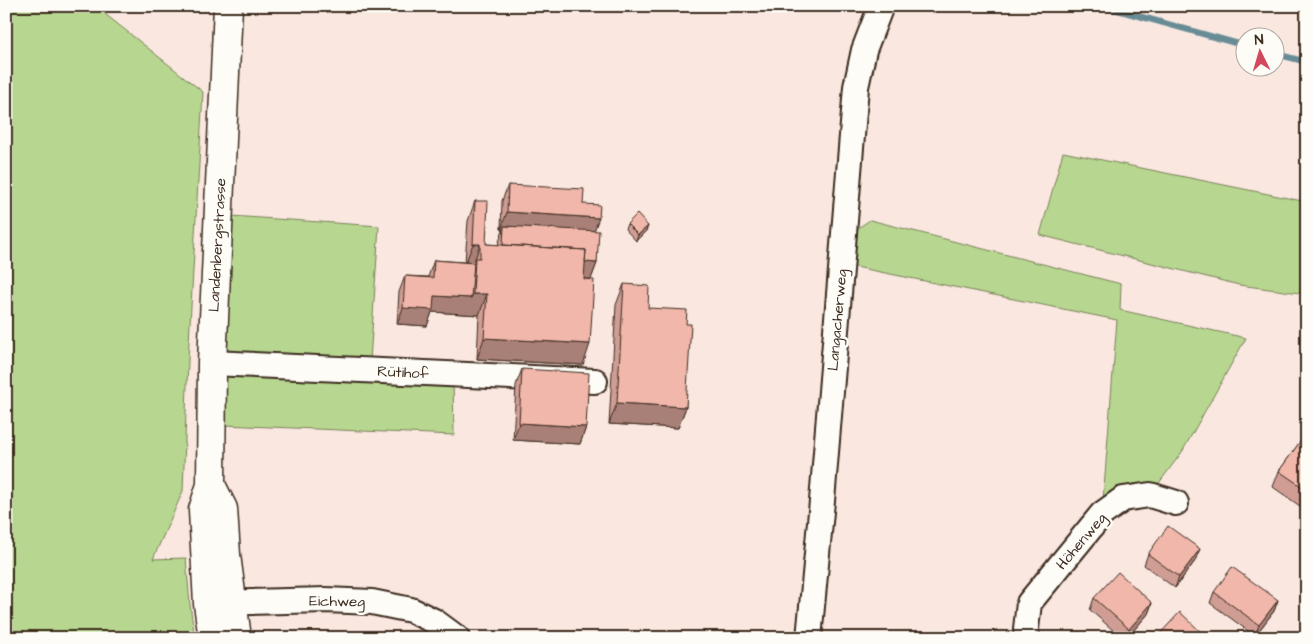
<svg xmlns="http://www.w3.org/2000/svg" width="1313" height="644" font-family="'Architects Daughter',sans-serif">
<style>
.green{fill:#b7d790;stroke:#798057}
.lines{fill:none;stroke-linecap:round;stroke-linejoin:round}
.stream{stroke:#678c96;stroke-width:6}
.street-casing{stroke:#3b2a1e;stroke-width:28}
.secondary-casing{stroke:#3b2a1e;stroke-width:31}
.street{stroke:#fdfcf7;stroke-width:24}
.secondary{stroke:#fdfcf7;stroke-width:28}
.wall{fill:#cf9d93;stroke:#3b2a1e}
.shaded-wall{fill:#a98078;stroke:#3b2a1e}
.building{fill:#f1b7ab;stroke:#3b2a1e}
.labels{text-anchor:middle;stroke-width:5;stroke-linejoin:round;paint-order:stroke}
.street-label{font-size:15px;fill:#3b2a1e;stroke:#fdfcf7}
</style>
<rect width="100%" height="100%" fill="#f9e7e0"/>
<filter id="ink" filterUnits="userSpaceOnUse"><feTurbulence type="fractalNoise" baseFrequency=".02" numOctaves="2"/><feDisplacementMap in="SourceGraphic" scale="10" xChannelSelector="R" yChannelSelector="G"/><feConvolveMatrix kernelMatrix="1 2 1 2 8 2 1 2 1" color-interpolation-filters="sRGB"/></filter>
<g filter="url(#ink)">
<!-- green -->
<path class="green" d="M6 6H95L203 92 188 360 183 491 153 559 186 558 190 605 195 638H6Z
M1063 152 1307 202V294L1239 285 1040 235Z
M231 216 379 226 369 376 453 379 454 435 224 425 221 346Z
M870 220 1121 284 1120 310 1246 338 1182 452 1150 495 1102 514 1117 320 841 264 849 234Z"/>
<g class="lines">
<!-- stream -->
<path class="stream" d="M1103 6 1246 46
M1276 54 1307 62"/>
<!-- street casing -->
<g class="street-casing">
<path id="street" d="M212 363 595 381
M215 603 326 600 372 602 411 610 434 621 457 638
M809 638 822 501 856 87 864 50 881 6
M1027 638 1026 629 1029 603 1102 514 1123 499 1150 495 1176 503"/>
</g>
<!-- secondary casing -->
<g class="secondary-casing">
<path id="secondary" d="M211 485 223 509 226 555 237 638
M213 638 208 604 203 510 211 485 212 363 228 6"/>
</g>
<!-- street -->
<use href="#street" class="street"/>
<!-- secondary -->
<use href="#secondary" class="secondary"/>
</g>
<!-- wall -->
<path class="wall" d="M508 185 583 204 594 231 597 263 591 279H584L583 365 477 359 479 315 432 312 427 326 397 324 399 292 405 276 428 277 434 260 465 262 468 221 475 201 486 244 498 245 499 242 503 229H501L502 201Z
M627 224 648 226 646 231 636 241 625 229Z
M624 284 648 308 686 324V407L678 428 609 424 616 305Z
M522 369 586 427 580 444 513 440 516 385Z
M1307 432V511L1273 487 1279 471Z
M1148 554 1195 561 1175 588 1144 565Z
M1214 592 1278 600 1274 611 1255 636 1210 603Z
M1094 598 1152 603 1148 614 1127 638H1122L1090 610Z"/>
<!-- shaded-wall -->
<path class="shaded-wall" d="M507 212 599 218 593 234 504 226 503 229H501Z
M648 226 646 231 636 241 638 235Z
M473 244H480L473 265 465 264Z
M584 262 597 263 591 279H578Z
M473 294H487L479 315 432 312 427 326 397 324 403 308 434 296 471 298Z
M484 338 590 344 583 365 477 359Z
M617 403 686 407 678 428 609 424Z
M519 423 586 427 580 444 513 440Z
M1200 549 1195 561 1175 588 1179 577Z
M1278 600 1274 611 1255 636 1259 625Z
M1152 603 1148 614 1127 638H1126L1129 629Z"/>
<!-- building -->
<path class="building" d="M508 185 584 189 583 204 600 205 599 218 507 212Z
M475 201H488L486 244 586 250 584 279 594 280 590 344 484 338 487 294H473L475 258H480V244H473Z
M637 214 648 226 638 235 627 224Z
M504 226 599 231 597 263 585 262 586 250 503 245Z
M434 260 474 263 471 298 434 296 433 310 403 308 405 276 433 278Z
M624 284 649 286 648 308 687 310 686 324H691L686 407 617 403Z
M522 369 589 373 586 427 519 423Z
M1307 432V490L1279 471Z
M1168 526 1200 549 1179 577 1148 554Z
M1232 567 1278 600 1259 625 1214 592Z
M1118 572 1152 603 1129 629 1094 598Z
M1180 612 1207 638H1156Z
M191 635 192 638H182Z"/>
</g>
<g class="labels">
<!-- street labels -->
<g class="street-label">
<text transform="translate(217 245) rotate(-87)" y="5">Landenbergstrasse</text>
<text transform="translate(837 320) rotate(-85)" y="5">Langacherweg</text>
<text transform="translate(403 372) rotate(3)" y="5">Rütihof</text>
<text transform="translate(1081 541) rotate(-50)" y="5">Höhenweg</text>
<text transform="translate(337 601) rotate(1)" y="5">Eichweg</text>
</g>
</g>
<!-- margin -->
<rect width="1313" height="644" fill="none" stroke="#fdfcf7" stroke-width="25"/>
<rect x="12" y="12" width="1288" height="619" fill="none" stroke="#3b2a1e" stroke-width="2" filter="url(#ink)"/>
<!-- north arrow -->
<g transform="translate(1260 52) rotate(355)"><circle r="24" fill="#fdfcf7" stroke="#afa8a0"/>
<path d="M0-4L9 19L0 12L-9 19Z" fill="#d1495b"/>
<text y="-8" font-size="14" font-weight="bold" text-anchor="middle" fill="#3b2a1e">N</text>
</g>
</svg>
